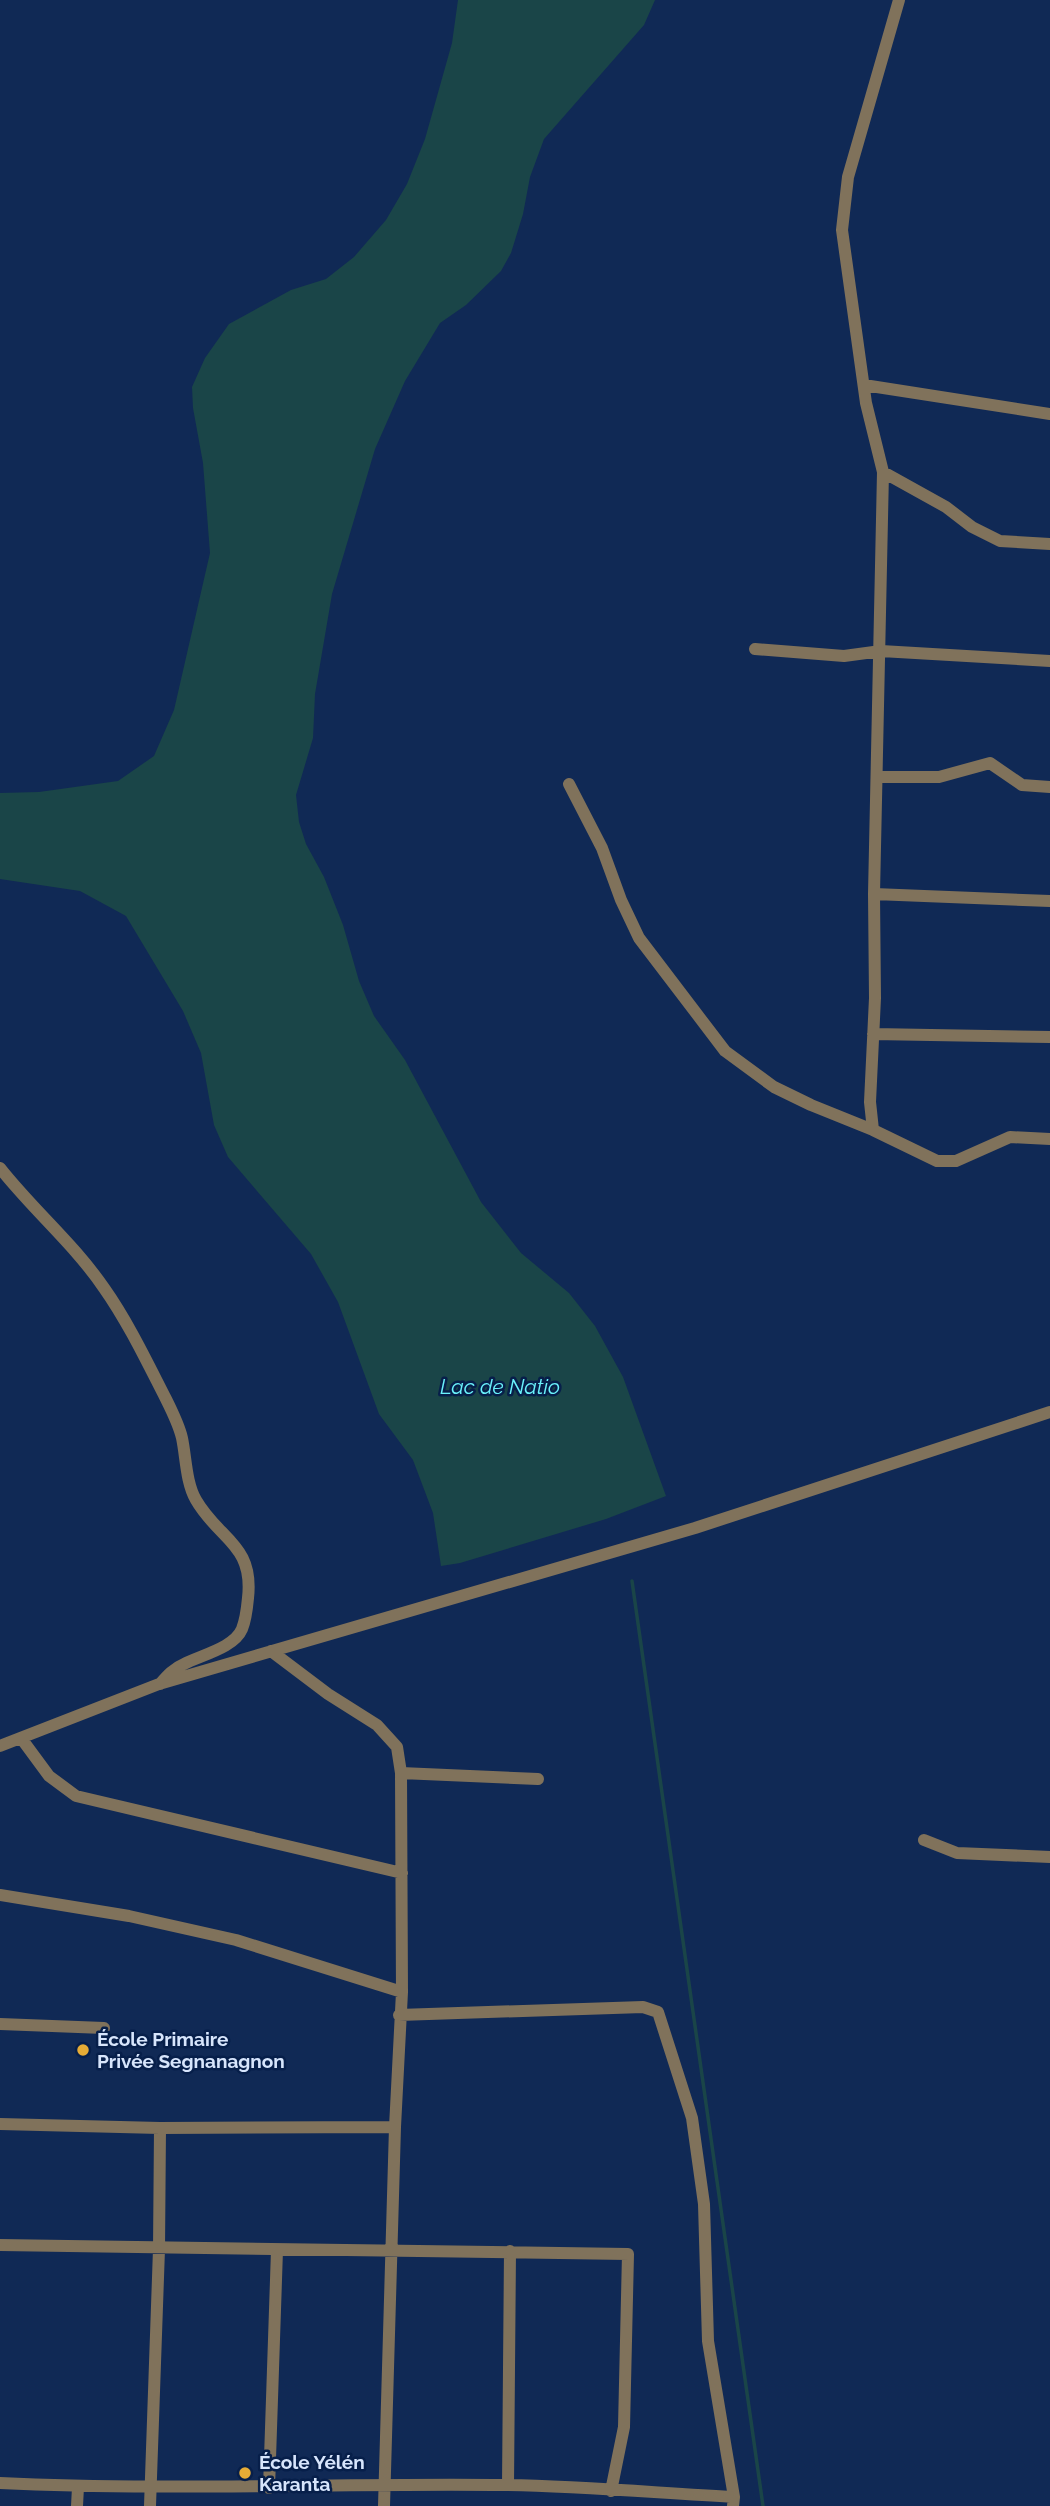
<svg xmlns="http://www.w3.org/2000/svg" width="1050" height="2506" font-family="Raleway,sans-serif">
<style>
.water{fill:#1a4548}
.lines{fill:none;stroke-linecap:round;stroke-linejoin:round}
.stream{stroke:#1a4548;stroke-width:3.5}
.street{stroke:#80725b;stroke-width:12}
.poi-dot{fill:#e6ac36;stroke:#071f4a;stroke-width:2.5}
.labels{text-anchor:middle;stroke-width:5;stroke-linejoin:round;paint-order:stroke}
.poi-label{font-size:19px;font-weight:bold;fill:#d7e5fc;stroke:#071f4a;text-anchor:start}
.water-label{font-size:21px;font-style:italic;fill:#6af2fb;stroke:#071f4a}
</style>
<rect width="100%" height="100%" fill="#102955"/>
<!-- water -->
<path class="water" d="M458 0H655L644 25 544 139 530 177 523 214 511 253 501 271 466 305 440 323 405 381 375 449 332 594 315 694 313 738 296 795 299 822 306 844 324 877 343 925 359 981 374 1016 405 1060 481 1202 521 1253 569 1293 595 1326 623 1377 666 1496 606 1519 460 1563 441 1566 433 1513 413 1460 379 1414 338 1302 311 1254 228 1157 214 1125 201 1053 183 1011 126 916 80 891 0 879V793L39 792 118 781 154 756 174 710 210 553 203 463 193 408 192 387 205 358 229 324 291 290 326 279 354 257 386 220 407 184 425 139 452 43Z"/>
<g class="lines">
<!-- stream -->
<path class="stream" d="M632 1581 763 2506"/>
<!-- street -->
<path class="street" d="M864 385 1050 414
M883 472 946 507 972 527 1000 541 1050 544
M755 649 844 656 881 651 1050 661
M877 777H939L990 763 1022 785 1050 787
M569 784 602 848 621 900 639 938 725 1051 774 1087 811 1105 873 1130 937 1161H956L1010 1137 1050 1139
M874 894 1050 901
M873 1034 1050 1037
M873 1130 870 1102 875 998 874 894 883 472 866 403 842 230 848 177 899 0
M0 1168C33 1210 74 1244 104 1288 128 1322 147 1362 166 1399 172 1411 179 1425 182 1438 186 1457 186 1483 196 1500 219 1540 254 1544 248 1598 247 1609 246 1619 242 1629 234 1648 201 1655 184 1664 174 1668 167 1676 160 1684
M271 1651 328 1694 377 1725 397 1747 401 1773 402 1992 395 2127 384 2506
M21 1738 49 1776 76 1796 402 1873
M0 1746 159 1684 695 1528 1050 1412
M401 1773 538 1779
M924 1840 957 1853 1050 1857
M0 1895 129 1916 236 1940 402 1992
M399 2015 643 2007 658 2012 692 2118 704 2204 708 2341 734 2497 733 2506
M0 2024 104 2028
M0 2124 160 2128 395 2127
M0 2245 628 2254 624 2427 611 2491
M0 2483C168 2491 337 2483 505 2485 581 2486 658 2493 734 2497
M508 2485 510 2251
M269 2488 277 2250
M77 2506 78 2487
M150 2506 159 2249 160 2128"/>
</g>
<!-- markers -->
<g class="poi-dot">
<circle cx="83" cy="2050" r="7"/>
<circle cx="245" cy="2473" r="7"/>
</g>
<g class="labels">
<!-- poi labels -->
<g class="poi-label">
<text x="97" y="2046">École Primaire<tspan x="97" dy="22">Privée Segnanagnon</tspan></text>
<text x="259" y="2469">École Yélén<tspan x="259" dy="22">Karanta</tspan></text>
</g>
<!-- water labels -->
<g class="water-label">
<text x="500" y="1394">Lac de Natio</text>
</g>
</g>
</svg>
